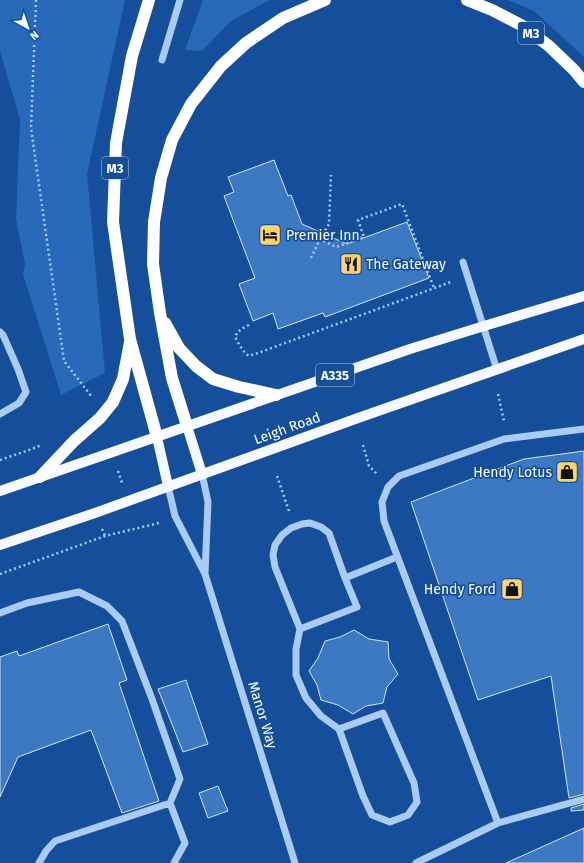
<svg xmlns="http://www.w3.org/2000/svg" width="584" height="863" font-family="'Fira Sans',sans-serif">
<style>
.green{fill:#2869b9}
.building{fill:#3d78c2;stroke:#d2e5fd}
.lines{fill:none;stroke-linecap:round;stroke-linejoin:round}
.path{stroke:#aacbf3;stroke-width:2.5;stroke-dasharray:2 3;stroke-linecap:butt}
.minor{stroke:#aacbf3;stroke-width:7}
.major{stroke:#f6f9ff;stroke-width:10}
.highway{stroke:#fff;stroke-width:12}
.labels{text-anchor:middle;stroke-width:3.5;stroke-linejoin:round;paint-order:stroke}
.shield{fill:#154f9b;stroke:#b9cae1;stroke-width:1}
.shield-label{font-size:13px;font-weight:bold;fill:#fff}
.poi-label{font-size:14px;fill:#fff;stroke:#154f9b;text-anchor:start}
.street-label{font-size:14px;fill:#fff;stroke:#154f9b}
</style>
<rect width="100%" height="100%" fill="#154f9b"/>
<!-- green -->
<path class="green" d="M0 0H125L87 174 105 373 61 395 23 274 25 264 16 219 20 120 0 51Z
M203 0H270L231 21 202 51 185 50Z
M508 0H584V57L534 11Z"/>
<!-- building -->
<path class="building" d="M274 160 288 196 291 195 302 224 347 244 407 222 429 278 325 317 323 313 278 329 273 313 253 321 239 284 255 278 224 196 234 192 228 177Z
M584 451V794L569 798 551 676 478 700 411 502 524 459Z
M108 624 127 680 119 683 159 801 122 813 91 730 18 757 0 797V657L17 651 19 656Z
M354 630 369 639 388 642 389 659 398 674 387 687 383 703 366 706 353 714 338 705 321 700 317 685 309 671 318 658 325 641 340 637Z
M186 680 208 744 183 752 158 689Z
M218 786 228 811 208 818 199 793Z
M584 804V810L571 811V808Z
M584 828V863H506L564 837Z"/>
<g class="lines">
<!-- path -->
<path class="path" d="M36 0 31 128 64 361 92 397
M320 239 329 224 331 175
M311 258 320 239 336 247 364 237 358 220 402 204 434 288
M249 325C243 328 238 330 235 337 239 344 242 351 249 356L258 353 451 282
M498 394 504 421
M363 445 369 466 377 474
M0 460 32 449 41 445
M118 471 122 483
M277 476 289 511
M102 529 105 536
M0 574 105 536 159 523"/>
<!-- minor -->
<path class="minor" d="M162 60 180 0
M463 262 497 370
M0 332 3 335 18 369 26 392 19 403 0 414
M202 474 208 502 205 574
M168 486 175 516 205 574 295 863
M345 578 357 607 300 629 275 567 273 555 275 545 282 535 291 528 302 524 310 523 321 527 329 533 345 578 397 557
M0 613 27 603 79 592 107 606 122 621 152 699 180 779 170 803 185 843 174 863
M300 629 296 649V675L306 698 321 716 339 729 383 713 414 783 417 802 408 815 390 822 372 815 363 796 339 729
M498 823 384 521 382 502 388 487 399 476 504 439 584 429
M39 863 46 851 55 841 170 803
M416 863 498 823 584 799"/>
<!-- major -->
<path class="major" d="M187 426 202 474
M157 437 168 486
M0 491 410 349 484 326 584 296
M0 545 95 513 358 418 584 339"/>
<!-- highway -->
<path class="highway" d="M149 0 132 56 116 143 113 222 130 339 157 437
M467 0 492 10 521 25 549 46 574 70 584 82
M165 323 179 348 196 366 213 379 239 387 276 395
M187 426 172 378 160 313 153 264 154 222 161 178 172 140 191 104 221 66 246 43 283 18 325 0
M40 477 74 441 100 418 113 402 123 379 130 342"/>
</g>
<!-- icons -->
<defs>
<g id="hotel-square" transform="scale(1.15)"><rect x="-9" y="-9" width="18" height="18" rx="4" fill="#ffd46c" stroke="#154f9b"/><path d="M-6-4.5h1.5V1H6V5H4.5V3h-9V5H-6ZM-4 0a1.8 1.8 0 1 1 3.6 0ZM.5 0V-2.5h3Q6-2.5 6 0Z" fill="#111"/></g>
<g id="restaurant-square" transform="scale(1.15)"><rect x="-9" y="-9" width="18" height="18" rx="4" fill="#ffd46c" stroke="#154f9b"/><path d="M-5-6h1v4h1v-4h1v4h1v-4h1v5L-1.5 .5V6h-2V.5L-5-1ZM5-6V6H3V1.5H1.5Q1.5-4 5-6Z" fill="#111"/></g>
<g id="shop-square" transform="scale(1.15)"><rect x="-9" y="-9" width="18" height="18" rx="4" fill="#ffd46c" stroke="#154f9b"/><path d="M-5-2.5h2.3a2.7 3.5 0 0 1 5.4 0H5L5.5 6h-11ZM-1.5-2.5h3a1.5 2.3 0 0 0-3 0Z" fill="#111"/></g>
</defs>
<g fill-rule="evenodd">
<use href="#hotel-square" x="270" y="235"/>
<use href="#restaurant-square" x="351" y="264"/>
<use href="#shop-square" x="567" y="472"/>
<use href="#shop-square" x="512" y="589"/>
</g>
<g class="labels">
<!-- shield labels -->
<g class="shield">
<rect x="518" y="22" width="26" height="22" rx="3"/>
<rect x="102" y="157" width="26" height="22" rx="3"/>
<rect x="316" y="364" width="38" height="22" rx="3"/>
</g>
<g class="shield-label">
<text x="531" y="38">M3</text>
<text x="115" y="173">M3</text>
<text x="335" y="380">A335</text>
</g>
<!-- poi labels -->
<g class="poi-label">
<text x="286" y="240">Premier Inn</text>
<text x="366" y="269">The Gateway</text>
<text x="552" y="477" text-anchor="end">Hendy Lotus</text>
<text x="496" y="594" text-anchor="end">Hendy Ford</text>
</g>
<!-- street labels -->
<g class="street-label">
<text transform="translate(287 428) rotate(-20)" y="5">Leigh Road</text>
<text transform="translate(263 715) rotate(73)" y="5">Manor Way</text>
</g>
</g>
<!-- north arrow -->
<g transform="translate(28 28) rotate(140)" stroke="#154f9b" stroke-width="3" paint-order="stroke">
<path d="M0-3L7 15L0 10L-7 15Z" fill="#ffffff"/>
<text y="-6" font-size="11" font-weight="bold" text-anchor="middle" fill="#ffffff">N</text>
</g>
</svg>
